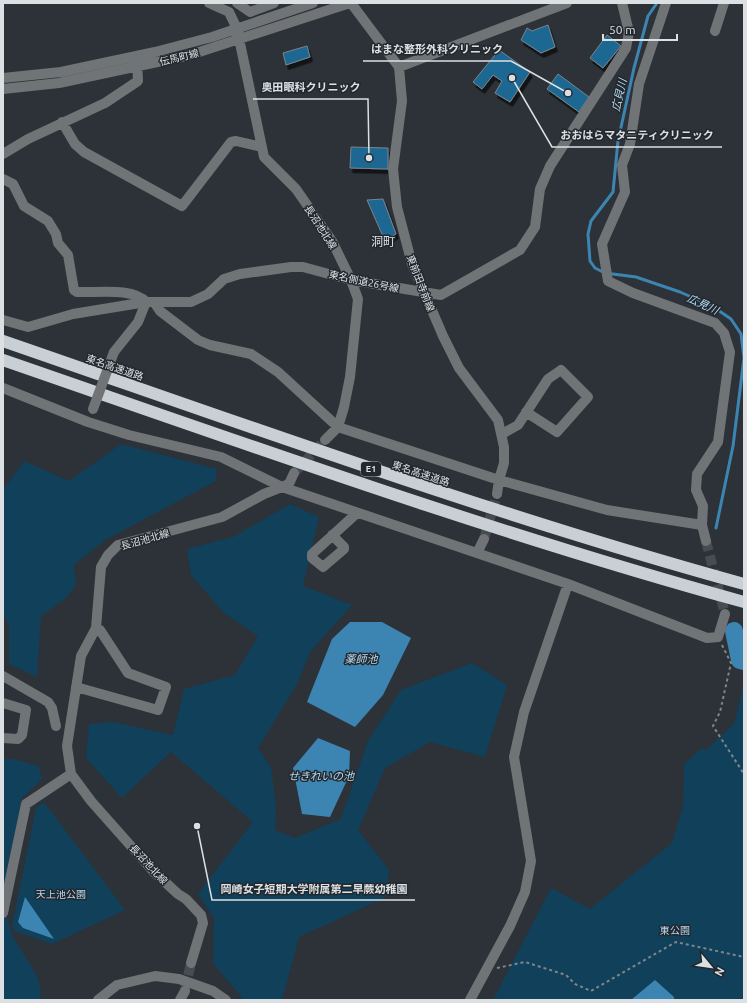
<svg xmlns="http://www.w3.org/2000/svg" width="747" height="1003" font-family="Ubuntu,'Noto Sans JP',sans-serif">
<style>
.green{fill:#11405b}
.water{fill:#3c85b3}
.lines{fill:none;stroke-linecap:round;stroke-linejoin:round}
.stream{stroke:#3c85b3;stroke-width:3}
.river{stroke:#3c85b3;stroke-width:18}
.building{fill:#1a6893;stroke:#7c8489;filter:url(#shadow)}
.minor-tunnel{stroke:#464c51;stroke-width:10;stroke-dasharray:10 5;stroke-linecap:butt}
.path{stroke:#808589;stroke-width:2;stroke-dasharray:3 3;stroke-linecap:butt}
.minor{stroke:#707476;stroke-width:10}
.highway{stroke:#c8d0d5;stroke-width:12}
.minor-bridge{stroke:#707476;stroke-width:10}
.labels{text-anchor:middle;stroke-width:3;stroke-linejoin:round;paint-order:stroke}
.shield{fill:#22282d;stroke:#a4a9ac;stroke-width:1}
.shield-label{font-size:9px;font-weight:bold;fill:#dce0e3}
.street-label{font-size:10px;fill:#dce0e3;stroke:#22282d}
.park-label{font-size:10px;fill:#b6daf3;stroke:#22282d}
.water-label{font-size:11px;font-style:italic;fill:#b4d8f1;stroke:#22282d}
.quarter-label{font-size:12px;fill:#dce0e3;stroke:#22282d}
.leader{fill:none;stroke:#dce0e3;stroke-width:1.5}
.callout-dot{fill:#dce0e3;stroke:#22282d;stroke-width:1.5}
.callout-label{font-size:11px;text-anchor:middle;font-weight:bold;fill:#dce0e3;stroke:#22282d;stroke-width:3;stroke-linejoin:round;paint-order:stroke}
</style>
<defs>
<filter id="shadow"><feDropShadow dx="2.5" dy="4.5" stdDeviation="0" flood-color="#0009"/></filter>
</defs>
<rect width="100%" height="100%" fill="#2c3237"/>
<!-- green -->
<path class="green" d="M121 444 217 469 216 481 105 540 74 565 76 585 66 598 41 616 37 677 9 664V627L3 613V490L24 461 69 481Z
M290 504 319 517 303 586 352 605 310 652 298 682 258 748 271 767 276 807 275 830 295 838 341 819 368 741 401 690 472 663 507 685 485 757 430 742 385 768 358 830 389 870 386 897 299 937 282 1000H244L213 963 214 918 198 894 253 822 171 752 122 798 86 758 89 724 113 722 173 735 184 689 235 675 258 636 224 613 191 575 187 549 233 537Z
M730 625 744 629V661Z
M744 683V1000H493L551 888 590 909 672 843 683 806 684 764 702 748 706 750 734 724Z
M3 759H13L39 766 42 779 22 798 3 890Z
M44 802 125 910 52 944 14 931 12 926 36 808Z
M3 894C6 907 7 922 12 934 21 956 45 975 40 1000H3Z"/>
<!-- water -->
<path class="water" d="M350 622H382L411 638 383 695 355 727 307 702 332 639Z
M318 738 350 751 349 776 330 817 302 814 293 768Z
M25 897 54 939 23 928 18 922Z
M655 980 674 997V1000H631Z"/>
<g class="lines">
<!-- stream -->
<path class="stream" d="M657 3 648 16 634 68 618 141 613 192 591 221 588 234 590 261 595 268 605 273 636 277 680 292 712 306 731 319 741 334 744 358 733 446 716 528"/>
<!-- river -->
<path class="river" d="M734 631 740 660 744 661"/>
</g>
<!-- building -->
<path class="building" d="M548 25 555 47 541 53 521 40 527 28 532 31Z
M607 35 621 46 603 68 590 58Z
M307 46 310 57 286 65 283 53Z
M499 50 530 72 510 102 495 93 502 81 493 75 482 89 473 82Z
M558 74 589 97 579 112 547 89Z
M351 147 388 148V169L350 168Z
M383 199 396 234 385 241 367 200Z"/>
<g class="lines">
<!-- minor-tunnel -->
<path class="minor-tunnel" d="M294 473 325 440
M484 539 497 494
M706 541 725 614
M185 990 191 963"/>
<!-- path -->
<path class="path" d="M722 645 731 663 720 712 713 726 744 774
M497 968 525 962 566 975 575 984 591 991 676 942 744 957"/>
<!-- minor -->
<path class="minor" d="M209 3 229 12 237 29 264 157 296 189 332 241 351 280 358 299 350 377 344 407 338 427 325 440
M237 3 250 12 274 3
M351 3 399 67 567 3
M666 3 639 84 630 144 622 165 625 192 602 244 608 281 633 293 715 323 724 333 730 352 718 442 697 474 696 490 703 506 702 525
M715 31 724 3
M399 67 402 101 393 169 397 207 412 264 443 336 459 368 498 420 504 447V463L499 480 497 494
M3 78 61 72 155 52 212 37 313 3
M3 89 59 83 190 55 350 3
M62 122 75 144 84 152 182 206 231 142 236 141 262 147
M3 154 28 139 105 103 138 81 137 60
M3 179 13 184 24 206 48 221 56 234 58 243 68 255 74 290 77 292C96 293 133 287 146 302L138 322 114 352
M154 302 160 311 198 340 210 345 251 354 278 372 338 427 499 480 607 510 702 525 706 541
M3 320 28 327 73 314 146 302H191L208 294 224 279 240 274 291 267H303L351 280 441 295 520 250 535 227 540 189 550 166 626 48 629 32 622 3
M3 388 88 422 129 435 221 457 282 487 568 584 707 638 718 637 725 614
M502 434 518 425 548 379 561 370 588 397 557 432 526 412
M332 535 344 547V549L323 567 312 558V554L357 513
M477 553 484 539
M3 676 48 702 52 708 56 726
M76 687 158 710 166 687 128 673 100 630 96 628
M3 703 26 710 22 735 18 739 3 738
M3 913 26 804 71 774
M191 963 203 923 201 915 186 899 178 894 153 871 91 801 71 774 67 746 81 656 96 628 101 567 108 555 118 545 222 517 264 494 289 484 294 473
M98 1000 117 985 155 976 179 979 213 991 226 1000
M180 1000 185 991
M470 1000 510 926 525 892 531 861 514 757 524 712 568 584"/>
<!-- highway -->
<path class="highway" d="M3 341C249 426 493 515 744 584
M3 360C249 445 493 533 744 602"/>
<!-- minor-bridge -->
<path class="minor-bridge" d="M93 409 114 352"/>
</g>
<g class="labels">
<!-- shield labels -->
<rect class="shield" x="361" y="462" width="20" height="14" rx="3"/>
<g class="shield-label">
<text x="371" y="472">E1</text>
</g>
<!-- street labels -->
<g class="street-label">
<text transform="translate(179 57) rotate(-14)" y="4">伝馬町線</text>
<text transform="translate(321 227) rotate(57)" y="4">長沼池北線</text>
<text transform="translate(364 281) rotate(12)" y="4">東名側道26号線</text>
<text transform="translate(421 283) rotate(69)" y="4">東前田寺前線</text>
<text transform="translate(115 367) rotate(19)" y="4">東名高速道路</text>
<text transform="translate(421 473) rotate(18)" y="4">東名高速道路</text>
<text transform="translate(145 539) rotate(-16)" y="4">長沼池北線</text>
<text transform="translate(149 864) rotate(47)" y="4">長沼池北線</text>
</g>
<!-- park labels -->
<g class="park-label">
<text x="61" y="898">天上池公園</text>
<text x="675" y="934">東公園</text>
</g>
<!-- water labels -->
<g class="water-label">
<text transform="translate(619 95) rotate(-77)" y="4">広貝川</text>
<text transform="translate(703 304) rotate(25)" y="4">広見川</text>
<text x="361" y="663">薬師池</text>
<text x="321" y="780">せきれいの池</text>
</g>
<!-- quarter labels -->
<g class="quarter-label">
<text x="383" y="246">洞町</text>
</g>
</g>
<!-- callouts -->
<path class="leader" d="M568 93L511 61H363M369 158L368 99H253M512 78L552 147H722M197 826L212 900H415"/>
<g class="callout-dot">
<circle cx="568" cy="93" r="4"/>
<circle cx="369" cy="158" r="4"/>
<circle cx="512" cy="78" r="4"/>
<circle cx="197" cy="826" r="4"/>
</g>
<g class="callout-label">
<text x="437" y="53">はまな整形外科クリニック</text>
<text x="311" y="91">奥田眼科クリニック</text>
<text x="637" y="139">おおはらマタニティクリニック</text>
<text x="314" y="893">岡崎女子短期大学附属第二早蕨幼稚園</text>
</g>
<!-- border -->
<rect width="747" height="1003" fill="none" stroke="#dce0e3" stroke-width="8"/>
<!-- north arrow -->
<g transform="translate(711 967) rotate(119)" stroke="#22282d" stroke-width="3" paint-order="stroke">
<path d="M0-3L7 15L0 10L-7 15Z" fill="#dce0e3"/>
<text y="-6" font-size="11" font-weight="bold" text-anchor="middle" fill="#dce0e3">N</text>
</g>
<!-- scale -->
<path d="M603 34v6h74v-6" fill="none" stroke="#dce0e3" stroke-width="2"/>
<text x="609" y="34" font-size="12" fill="#dce0e3" stroke="#22282d" stroke-width="3" paint-order="stroke">50 m</text>
</svg>
